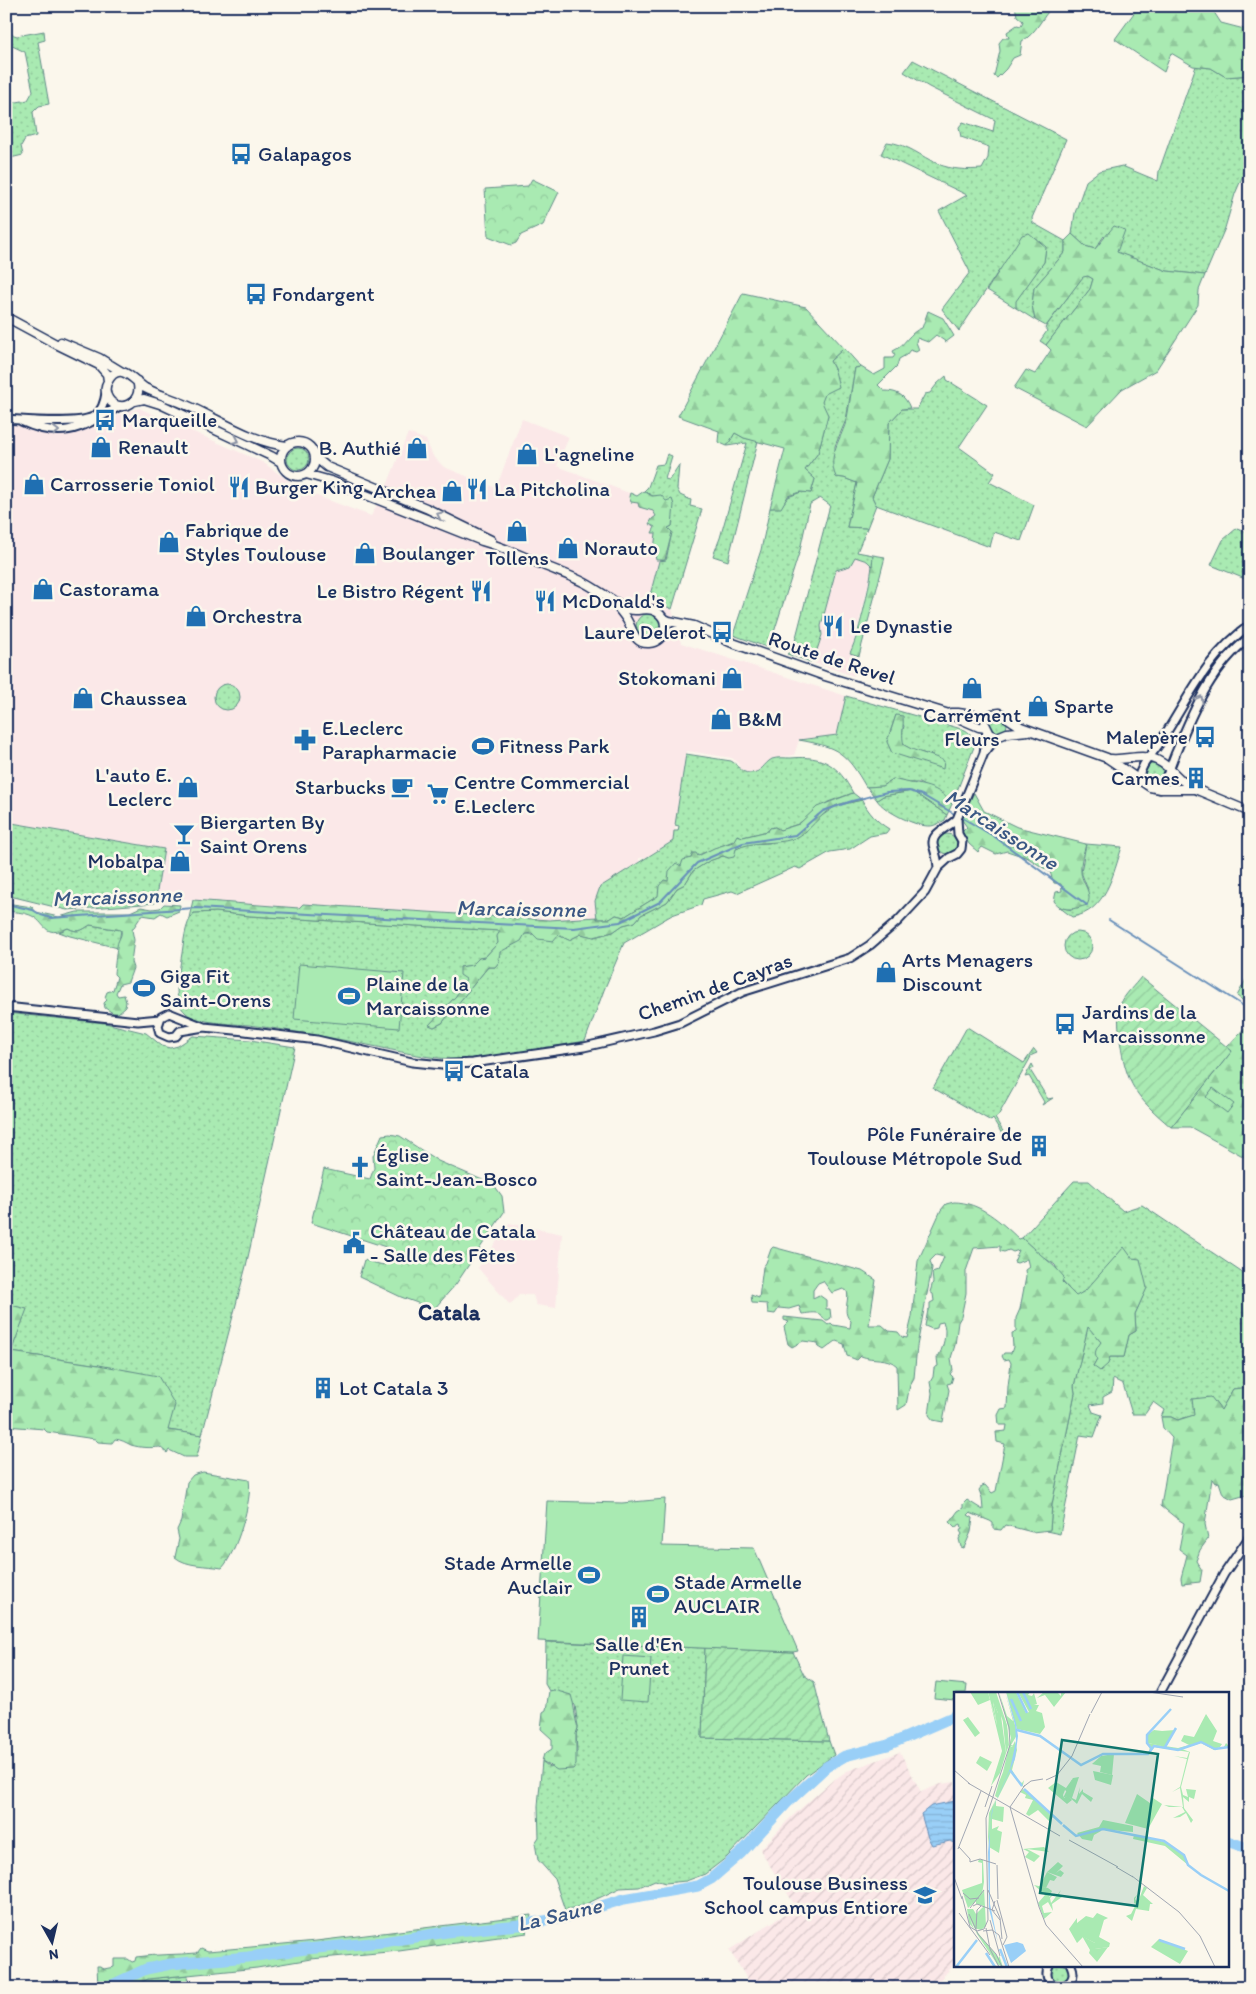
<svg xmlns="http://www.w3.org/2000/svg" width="1256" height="1994" font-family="Itim,sans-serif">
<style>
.built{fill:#fbe8e8}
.industrial{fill:url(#industrial-furrows)}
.grass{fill:url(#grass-dots);stroke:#628c88;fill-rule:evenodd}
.forest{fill:url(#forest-firs);stroke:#628c88}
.park{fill:url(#park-crowns);stroke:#628c88}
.garden{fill:url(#garden-furrows);stroke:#628c88}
.pitch{fill:#a9eab2;stroke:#628c88}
.water{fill:url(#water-rules);stroke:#678fba}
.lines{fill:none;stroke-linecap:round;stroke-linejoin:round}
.stream{stroke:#678fba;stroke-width:2}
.river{stroke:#99cff7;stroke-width:11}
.secondary-casing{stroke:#1b2f5e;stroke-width:11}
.primary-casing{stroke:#1b2f5e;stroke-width:11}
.secondary{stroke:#fbf7ec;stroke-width:7}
.primary{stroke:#fbf7ec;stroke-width:8}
.oneway{stroke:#8b93a5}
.labels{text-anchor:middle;stroke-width:5;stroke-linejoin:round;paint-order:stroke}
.poi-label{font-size:21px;fill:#1b2f5e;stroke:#fbf7ec;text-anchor:start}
.street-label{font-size:21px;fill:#1b2f5e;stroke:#fbf7ec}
.water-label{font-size:22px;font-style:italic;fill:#3a5784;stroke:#fbf7ec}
.neighbourhood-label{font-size:22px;font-weight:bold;fill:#1b2f5e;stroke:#fbf7ec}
.inset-river{fill:none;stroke:#99cff7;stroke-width:2.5}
.inset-road{fill:none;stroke:#a1a7b3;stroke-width:1}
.view{fill:#0f766e;fill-opacity:0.15;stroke:#0f766e;stroke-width:2.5}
.inset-edge{fill:none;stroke:#1b2f5e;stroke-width:2.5}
</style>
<defs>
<pattern id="industrial-furrows" width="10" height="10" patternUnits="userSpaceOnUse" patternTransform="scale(1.25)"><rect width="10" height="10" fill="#fbe8e8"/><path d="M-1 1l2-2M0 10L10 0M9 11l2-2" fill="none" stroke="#d7c7c9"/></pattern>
<pattern id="grass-dots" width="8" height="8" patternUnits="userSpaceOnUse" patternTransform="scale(1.25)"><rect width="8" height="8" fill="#a9eab2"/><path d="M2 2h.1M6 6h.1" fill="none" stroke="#91c99c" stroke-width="1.8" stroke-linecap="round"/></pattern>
<pattern id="forest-firs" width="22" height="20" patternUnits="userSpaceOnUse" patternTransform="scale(1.25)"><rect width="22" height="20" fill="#a9eab2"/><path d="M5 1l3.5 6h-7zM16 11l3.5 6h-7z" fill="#91c99c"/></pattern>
<pattern id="park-crowns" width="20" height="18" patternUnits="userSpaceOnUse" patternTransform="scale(1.25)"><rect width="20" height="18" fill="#a9eab2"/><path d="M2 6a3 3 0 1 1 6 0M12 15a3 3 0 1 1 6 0" fill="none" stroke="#91c99c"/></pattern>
<pattern id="garden-furrows" width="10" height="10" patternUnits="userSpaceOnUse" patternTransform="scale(1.25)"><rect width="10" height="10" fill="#a9eab2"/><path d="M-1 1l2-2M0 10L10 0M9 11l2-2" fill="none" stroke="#91c99c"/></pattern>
<pattern id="water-rules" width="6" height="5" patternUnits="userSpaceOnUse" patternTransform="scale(1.25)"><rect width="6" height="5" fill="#99cff7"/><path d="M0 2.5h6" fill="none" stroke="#83b2d6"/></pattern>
</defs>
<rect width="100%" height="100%" fill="#fbf7ec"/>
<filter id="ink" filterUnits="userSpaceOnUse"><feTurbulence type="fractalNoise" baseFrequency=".02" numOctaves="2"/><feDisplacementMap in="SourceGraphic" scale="10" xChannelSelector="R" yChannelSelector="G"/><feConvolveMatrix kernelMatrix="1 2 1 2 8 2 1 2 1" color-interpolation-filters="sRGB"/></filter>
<g filter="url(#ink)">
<!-- built -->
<path class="built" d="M139 408 264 463 301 490 371 516 388 483 408 433 426 440 433 456 444 467 496 488 522 419 569 437 557 466 637 496 644 491 672 526 649 599 672 609 681 643 846 696 837 735 799 740 794 755 773 758 758 772 749 773 742 771 737 762 732 758 687 751 673 841 645 858H639V862L601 887 595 901 597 917 549 920 303 904 299 908 184 899 175 902 155 903 164 849 6 822V424L59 431 92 424Z
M855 556 867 561 873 567 853 646 850 653 859 656 854 676 811 662 814 659 822 635 821 626 836 570 850 566Z
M509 1223 562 1234 556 1308 536 1305 533 1295H519L510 1305 478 1268Z"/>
<!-- industrial -->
<path class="industrial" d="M900 1752 921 1792 941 1784 955 1782V1964L932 1988H753L729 1950 796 1907 760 1850 789 1819 832 1781 847 1771Z"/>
<!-- grass -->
<path class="grass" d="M44 31 45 40 38 42 49 104 39 106 33 112 36 136 25 139 21 146 23 155 6 159V130L9 126 11 103 28 100 33 91 25 52 6 43V32L17 36Z
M913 60 1066 139 1032 218 1033 223 1065 241V252L1034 288 1032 305 1035 320 1016 308 1015 301 1044 262 1046 247 1000 269 959 331 942 309 970 272 939 211 967 195 881 154 887 142C908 144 920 156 938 164 952 170 968 170 982 169L988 158 989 147 961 137 959 127 963 122 993 132 995 120 929 87 904 72Z
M1196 66 1211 68 1226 77 1250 75V159L1235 194 1225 228 1205 275 1167 271 1116 252 1104 236 1095 249 1085 246 1072 234 1075 213 1086 181 1099 171 1122 166 1158 181 1159 171Z
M1083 276H1088L1093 279 1090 289 1046 345 1040 341 1047 331 1045 328Z
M844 348 861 367 855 368 846 420 835 446 836 477 844 478 857 483 847 527 867 528 857 552 873 555V567L867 561 855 557 850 566 836 570 821 626 822 635 814 659 811 662 787 654 793 649 830 505 820 498 810 504 800 550 769 648 733 635 761 550 770 508 781 507 788 497 801 492 811 493 815 479 805 470 818 453 828 415 821 403 835 371 830 361Z
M946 376 947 380 987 405 959 447 995 473 989 482 1034 505 1021 541 994 532 990 547 876 505 872 497 888 459 889 423 902 409H917L925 394 930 393 937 384Z
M735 433 744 438 758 441 728 561 713 556 720 538 747 443 727 446Z
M287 459a11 11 0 1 1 22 0a11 11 0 1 1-22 0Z
M667 454 672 456 665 479 669 480 679 465 677 489 680 495 691 500 690 506 702 509 672 609 649 599 659 561 666 560 672 532 668 528 672 526C673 496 664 504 644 491L648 487 656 465 664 464Z
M1237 528 1250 533V581L1211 565 1223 540Z
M636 626a12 12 0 1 1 24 0a12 12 0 1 1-24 0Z
M214 697a13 13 0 1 1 26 0a13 13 0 1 1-26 0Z
M846 696 965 730C972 734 975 739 974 747L952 804 949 800 919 783H908L893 779 882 786 866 787C846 752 838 747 799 740L837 735ZM896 715 904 726 901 737 904 745 915 752 933 755 892 753 887 741Z
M989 724a9 9 0 1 1 18 0a9 9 0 1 1-18 0Z
M686 754 731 761C739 765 740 773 750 773 762 773 763 764 772 759 777 757 786 758 791 758 824 755 838 765 853 793L828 802 798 824 780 830 775 827 770 828 768 831 743 837 691 858 682 866 658 896 624 917 616 915 610 919H597L595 901 600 887 673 841 674 831H678L679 826 675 825Z
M1143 774a10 10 0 1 1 20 0a10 10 0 1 1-20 0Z
M912 791 947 815 945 820C941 822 935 826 930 826 916 827 884 811 877 800L883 796Z
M862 800C869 813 876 821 889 829L886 833 870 836 850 849 830 852 800 869 795 867 737 893 732 891 703 899 701 905 672 915 624 943 604 990 585 1041C544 1048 500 1059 458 1059 428 1059 398 1051 368 1045 328 1037 289 1030 249 1025 234 1024 196 1023 186 1013 171 1000 179 976 181 959 184 944 184 924 194 913L216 912 250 916 501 931 498 943 485 957 479 958 473 965 460 967 467 979 456 996 430 1025 434 1027 442 1023 488 967H495L499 962 500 952 525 934 558 935 569 940 581 934 594 937 613 932 623 925 635 922 641 915 667 902 677 888 685 884 693 871 709 861 723 856 729 858 736 849 747 844 769 843 806 831 816 820 836 806Z
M6 822 164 849 155 903 67 910 6 895Z
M937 844a10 10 0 1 1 20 0a10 10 0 1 1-20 0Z
M1086 844 1122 847C1113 874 1106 912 1072 917L1059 907 1072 910 1088 890 1081 872Z
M90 925 121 930 118 948 70 936 59 932 68 928C77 933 81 931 90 925Z
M1064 946a14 14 0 1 1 28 0a14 14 0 1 1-28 0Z
M6 1013 105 1023 146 1033 162 1046 170 1048 178 1046 193 1036 250 1040 295 1047 246 1266 202 1435 168 1430 99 1365 11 1352 26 1309 6 1304Z
M967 1027 1024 1063 1034 1049 1037 1053 1032 1055 998 1116 995 1118 1004 1133 1002 1134 993 1119 991 1121 933 1088Z
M1032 1064 1034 1068 1030 1070 1048 1099 1053 1098 1042 1105 1044 1102 1029 1076 1025 1077Z
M1074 1181H1089L1123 1211 1142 1205 1250 1278V1387L1233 1389 1221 1410 1192 1399 1195 1415 1177 1420 1171 1417H1161L1164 1410 1153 1402 1145 1414H1132L1123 1384 1113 1379 1112 1392 1103 1397V1403L1090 1405 1093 1412 1102 1415 1094 1437 1080 1435 1060 1534 1046 1531 1050 1529 1052 1504 1075 1393 1074 1386 1088 1326 1101 1342 1097 1359 1093 1366 1110 1357H1124L1129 1335 1136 1331 1135 1314 1147 1287 1085 1291 1076 1297 1062 1281 1055 1265 1040 1255 1022 1238Z
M546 1642 705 1648 702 1738 829 1741 834 1755 806 1775 727 1857 705 1874 686 1881 665 1883 655 1880 639 1887 620 1888 584 1905 565 1910 554 1878 538 1860 535 1843 539 1837 538 1806 542 1761 549 1767 577 1752 576 1734 578 1728 575 1705 554 1690 549 1691 545 1684Z
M1051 1973a9 9 0 1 1 18 0a9 9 0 1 1-18 0Z
M188 1975 187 1988H131L148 1979Z"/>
<!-- forest -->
<path class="forest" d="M1015 6H1053C1042 17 1036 34 1022 41L1020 55 1013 58 1006 69 997 78 994 76 1000 51 999 43 1003 38H1009L1007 32 1017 25 1021 26 1023 21 1017 16Z
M1139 6H1210L1221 23 1244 29 1250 33V75L1226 77 1211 68 1193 66 1171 53 1164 72 1115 39Z
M1114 226 1125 230 1117 252 1167 271 1205 275 1199 290 1198 305 1156 370 1122 389 1087 426 1014 388 1026 370 1035 374 1051 350 1046 345 1090 289 1093 279 1088 276 1083 277 1046 326 1035 320 1032 305 1034 288 1065 252V241L1072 234 1085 246 1095 249Z
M1029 233 1046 247 1044 262 1016 301V308L987 290 1022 235Z
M743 293 806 307 844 348 830 361 835 371 839 387 825 394 822 402 828 415 818 453 805 470 815 479 811 493 801 492 788 496 781 508H770L785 449 744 438 735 433 727 446 718 442 719 431 678 416Z
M928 311 943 318 954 336 946 342 936 335 928 342 917 338 916 342 919 350 916 352 910 350 906 355 899 359 897 366 878 385 884 391C897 391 905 395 910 408L902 409 889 423 888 459 872 497 876 505 867 528 847 527 857 483 844 478 836 477C826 455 842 439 847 418 850 402 852 385 855 368L861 367 874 375 885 369V358H893L895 355 893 351C905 346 909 332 922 328Z
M644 491 652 496 661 495 666 501 672 499 674 505 672 526 668 528 672 532 665 560H656L654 550 656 533H652L655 527 649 524 652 519 656 516 653 511 639 507 638 503 631 502 629 497 630 493 637 496Z
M873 555 885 557 859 656 850 653C860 632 872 578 873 555Z
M896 715 903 716C904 727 901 735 904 745 917 753 931 754 944 761L943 769 892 753 887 742Z
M893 779C916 786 936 782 952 804L947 815 912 791 883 796 877 800 867 787 882 786Z
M853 793 862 800C853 802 843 802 835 806 819 814 810 833 793 839 774 845 754 840 736 849L734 857 729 858 723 856 709 861 693 871 685 884 677 888 667 902 641 915 635 922 623 925 613 932 594 937 581 934 569 940 558 935 553 941 538 939 532 933 525 934 521 941 500 952 499 962 495 967H488L442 1023 434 1027 429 1025 456 996 466 979 460 975V967L472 965 479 958 485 957 498 943 497 936 500 931 250 916 216 912 194 913 189 918 193 900 299 908 303 904 549 920 597 917V919H610L616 915 624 917 658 896 659 886 664 880 668 881 669 871 676 863 681 866 683 860 691 858 693 853H696L698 856 714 848 733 842 737 835 743 837 768 831 770 828 775 827 780 830 799 824 817 807Z
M974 793 984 811 1017 827 1086 844C1084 852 1080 863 1081 871 1081 883 1094 893 1087 905 1074 909 1063 913 1054 901L1056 892 1062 891 1061 884 1054 883 1050 872 1028 858 1007 851 996 854 982 847 978 852 969 844 962 832 967 827 962 820 966 808Z
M6 903 32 907 36 912 59 917 77 912H130L141 907 152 909 160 908 164 904 180 905 179 911 167 916 161 913 155 917 142 915 132 930 134 940 131 962 133 968 128 982 120 984 116 993 118 996 124 995 126 1002 125 1007 118 1013H113L105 1008 104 1003 107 1000 105 997 107 992 113 990 117 977 114 974C114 972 117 943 118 942 120 937 122 935 121 930L90 925C81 931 78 933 68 928 42 939 47 922 30 915 23 912 14 912 6 911Z
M1250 1022V1160L1190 1127H1171L1232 1051 1227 1047Z
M954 1202C980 1202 1001 1222 1019 1239L1022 1238C1036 1252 1052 1262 1064 1277L1062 1282 1076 1296 1085 1291 1124 1247 1132 1258 1140 1259 1147 1288 1135 1314 1136 1331 1129 1335 1124 1357H1110L1108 1364 1100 1371 1093 1366 1097 1359C1093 1352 1097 1348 1101 1342L1088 1327 1074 1386 1075 1393 1052 1504 1050 1530 1032 1532 1005 1525 1001 1530 993 1529V1523L990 1521 970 1513 968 1515 973 1518 971 1532 964 1548 961 1547 959 1539 962 1534 960 1531 962 1528 961 1524 955 1527 950 1522 958 1511 963 1508V1504L967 1500 983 1510 982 1498 979 1490 982 1486 985 1485 992 1493 996 1491 1005 1444 997 1442 996 1432 1006 1431 1007 1425H999L998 1415 1001 1409 1007 1408 1008 1386 1011 1363 1009 1359 1004 1360 1002 1356 1004 1353H1011L1013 1347 1012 1333 1016 1332V1318L1020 1309 1026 1277 1025 1270 1029 1267 1027 1259 1017 1263 1014 1262 1019 1250 1013 1252 1009 1250 1004 1252 1000 1251V1246L974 1248 966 1271V1293L961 1317 958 1322 955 1345 951 1358 953 1370 950 1374 953 1377 951 1383 947 1384 949 1390 943 1422 933 1420 929 1415 932 1393 930 1382 933 1377 934 1368 938 1366 937 1358C943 1351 948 1330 943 1322L938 1323 937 1328 932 1329 925 1326 928 1310 930 1309V1303L934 1301 933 1294 930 1292 933 1282 932 1273 938 1271 944 1257 936 1255 930 1261 932 1268 917 1346 914 1378 910 1385 906 1405 898 1410 897 1366C887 1356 873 1361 861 1356L857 1360 847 1356 844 1344 836 1341 824 1350 819 1347 818 1343 803 1341 792 1347 788 1344 784 1327 789 1322 784 1320V1317L823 1321 828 1325 831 1323 833 1325 850 1328 851 1321C841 1312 850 1302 847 1291L843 1289 832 1293 823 1281 818 1283 813 1290V1298L819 1295 826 1300V1309H830L831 1318 828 1320H825C819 1310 812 1313 802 1314L799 1306 789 1309 779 1308 775 1314 768 1313 767 1304 752 1303 751 1295 759 1298 763 1267 766 1263 771 1249 773 1247 862 1271 876 1280 869 1325H882L889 1331 898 1332 902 1337 907 1338 912 1317 918 1261 941 1210 946 1204Z
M6 1304 27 1309 11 1352 99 1365 158 1376 175 1405 168 1430 202 1435 197 1457H184L169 1450 167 1453 160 1447C150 1448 141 1448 131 1445 125 1442 122 1440 115 1439L112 1443 98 1442 95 1439 47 1432 44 1429 6 1426Z
M1250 1387V1410L1244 1437 1250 1442V1494L1232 1499 1223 1494 1219 1482 1215 1483 1212 1479 1205 1524 1208 1539 1200 1550 1196 1561 1202 1570 1200 1582 1182 1584 1181 1578 1187 1555 1179 1549 1184 1523 1176 1518 1161 1506 1172 1438 1163 1428 1161 1417H1171L1178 1420 1194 1415 1192 1399 1211 1397 1221 1410 1233 1389Z
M203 1472 249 1480C253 1499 236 1554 222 1568 206 1565 187 1567 175 1557L179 1539 177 1530 181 1521 187 1482 193 1475Z
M554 1690 571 1695C575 1706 574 1717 578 1728L576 1734V1765L573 1769 557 1770 542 1761 544 1754 552 1749V1739L541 1729 543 1712 546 1710 549 1691Z
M531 1915 527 1933 399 1951 311 1959 257 1968 148 1979 131 1988H98L97 1966H100L104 1969 114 1967V1959H128L132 1962 135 1961 136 1957C157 1954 176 1955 197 1953L201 1948 208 1951 316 1941Z"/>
<!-- park -->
<path class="park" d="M532 179 559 192 543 225 521 235 516 243 511 245 488 236 485 189 528 186Z
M1250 972V1006L1237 996Z
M390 1134 400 1136 438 1161 494 1185 502 1196 504 1212 456 1284 434 1309 401 1297 359 1277 364 1260 383 1265 389 1248 311 1223 324 1169 370 1179 374 1168 373 1156 382 1135Z"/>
<!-- garden -->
<path class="garden" d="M1141 977 1232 1051 1171 1127C1137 1098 1126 1085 1120 1040 1119 1029 1117 1015 1120 1005 1124 995 1135 985 1141 977Z
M705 1648 793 1652 804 1675 814 1682 829 1741 702 1738Z"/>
<!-- pitch -->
<path class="pitch" d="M299 964 404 973 399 1028 294 1019Z
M1213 1088 1234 1104 1227 1113 1206 1097Z
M665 1499 662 1546 754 1548 798 1651 793 1652 538 1641 547 1501 622 1503Z
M623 1656 651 1658 648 1702 620 1700Z
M936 1682 967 1685 966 1693H955V1700L934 1698Z"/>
<!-- water -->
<path class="water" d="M955 1801V1843L950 1841 932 1845 928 1838 921 1814 931 1806Z"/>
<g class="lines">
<!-- stream -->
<path class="stream" d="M961 817 995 837 1087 905
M6 904 33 910 41 915 51 918 195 908 574 928 620 922 660 902 697 863 743 843 795 835 823 811 852 801 887 792 909 791 922 795 956 815
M1109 920 1250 1010"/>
<!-- river -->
<path class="river" d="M1227 1841 1250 1849
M111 1988 112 1985 146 1969 171 1964 248 1957 306 1949 383 1942 447 1932 519 1925 563 1918 624 1899 698 1886 711 1879 741 1853 787 1803 826 1767 845 1756 888 1745 955 1716"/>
<!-- secondary casing -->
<g class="secondary-casing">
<path id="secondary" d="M6 419C25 420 82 426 96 415 102 410 105 400 106 393
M21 421C64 441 82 427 120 406
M984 753 987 731
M1138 780C1141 764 1150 757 1159 744 1189 699 1204 658 1250 625
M1160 789C1168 777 1171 763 1177 750 1194 708 1213 665 1250 637
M938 868C938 860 936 856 934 848 928 833 949 828 957 819
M6 1007 138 1021 160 1019
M204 1027 169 1013 161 1017 158 1026 160 1033 169 1037 176 1036 180 1031 204 1027 245 1031 317 1040 412 1062 442 1065 473 1063 584 1047 654 1031 680 1023 742 992 850 958 870 945 898 921 925 892 938 868 949 858 957 854 961 849 962 841 958 834 957 819 984 753 997 737
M1160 1693 1224 1574 1250 1536
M1049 1965C1037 1993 1083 1992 1071 1965"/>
</g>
<!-- primary casing -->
<g class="primary-casing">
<path id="primary" d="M6 317 56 344 99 365 107 374 108 381
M61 342 99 358 122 372
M137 381C145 404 116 416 107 396 105 391 105 386 108 381 120 359 135 382 145 388 155 393 167 397 177 401 213 415 249 442 287 446
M135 401 144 399 160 404 271 456 281 462
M281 459a17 17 0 1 1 34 0a17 17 0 1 1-34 0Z
M315 457 327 467 426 508 491 540
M306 474 331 481 482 541C503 547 523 556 543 565 557 571 572 576 585 583 600 591 613 602 628 609 638 613 648 605 657 612 671 621 665 642 649 643 634 644 633 630 627 620 623 613 616 606 611 599
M663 618 669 621 694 626 730 642 825 676 949 714 979 727 986 728
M662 635 676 631 698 630
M951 713H958L987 717 992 714 1000 713 1021 727 1107 758 1150 787 1160 789H1195L1250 812
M985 724 990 734 997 737 1007 733 1028 731
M1111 759C1122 760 1132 757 1142 757 1159 757 1168 767 1179 778 1184 782 1190 785 1195 789"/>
</g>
<!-- secondary -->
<use href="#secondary" class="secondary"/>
<!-- primary -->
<use href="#primary" class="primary"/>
</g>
<!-- one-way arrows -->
<defs><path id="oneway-chevron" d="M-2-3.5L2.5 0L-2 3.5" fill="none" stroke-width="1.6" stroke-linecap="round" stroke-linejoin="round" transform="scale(1.25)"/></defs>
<g class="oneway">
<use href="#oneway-chevron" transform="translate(56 431)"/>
<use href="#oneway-chevron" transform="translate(236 440) rotate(25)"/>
<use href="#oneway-chevron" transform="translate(440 515) rotate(-154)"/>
<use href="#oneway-chevron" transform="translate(1200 699) rotate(-62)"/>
</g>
</g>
<!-- icons -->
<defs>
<g id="bus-bare" transform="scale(1.725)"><path d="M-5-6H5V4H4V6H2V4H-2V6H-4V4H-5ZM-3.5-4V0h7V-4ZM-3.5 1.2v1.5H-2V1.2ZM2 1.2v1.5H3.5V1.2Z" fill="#1f6fb2" stroke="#fbf7ec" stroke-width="2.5" paint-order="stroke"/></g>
<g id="shop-bare" transform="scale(1.725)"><path d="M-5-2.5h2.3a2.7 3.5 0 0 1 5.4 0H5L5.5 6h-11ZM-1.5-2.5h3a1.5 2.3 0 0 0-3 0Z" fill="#1f6fb2" stroke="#fbf7ec" stroke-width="2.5" paint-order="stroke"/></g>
<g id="restaurant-bare" transform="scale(1.725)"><path d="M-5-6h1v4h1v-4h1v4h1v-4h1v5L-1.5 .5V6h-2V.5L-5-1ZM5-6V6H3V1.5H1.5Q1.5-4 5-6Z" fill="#1f6fb2" stroke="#fbf7ec" stroke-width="2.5" paint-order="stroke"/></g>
<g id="pharmacy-bare" transform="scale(1.725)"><path d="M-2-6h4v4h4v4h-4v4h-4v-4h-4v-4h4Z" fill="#1f6fb2" stroke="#fbf7ec" stroke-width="2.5" paint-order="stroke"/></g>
<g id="stadium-bare" transform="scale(1.725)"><path d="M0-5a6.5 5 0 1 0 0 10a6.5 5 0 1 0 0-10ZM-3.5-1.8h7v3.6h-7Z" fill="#1f6fb2" stroke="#fbf7ec" stroke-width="2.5" paint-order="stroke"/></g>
<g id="building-bare" transform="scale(1.725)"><path d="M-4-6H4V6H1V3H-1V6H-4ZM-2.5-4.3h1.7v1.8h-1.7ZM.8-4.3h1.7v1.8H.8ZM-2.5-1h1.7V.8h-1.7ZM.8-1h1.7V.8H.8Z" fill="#1f6fb2" stroke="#fbf7ec" stroke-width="2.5" paint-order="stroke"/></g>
<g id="cafe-bare" transform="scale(1.725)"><path d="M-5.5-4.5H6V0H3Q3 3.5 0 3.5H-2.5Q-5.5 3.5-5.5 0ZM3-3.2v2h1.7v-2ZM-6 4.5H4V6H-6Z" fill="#1f6fb2" stroke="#fbf7ec" stroke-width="2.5" paint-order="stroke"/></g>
<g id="supermarket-bare" transform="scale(1.725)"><path d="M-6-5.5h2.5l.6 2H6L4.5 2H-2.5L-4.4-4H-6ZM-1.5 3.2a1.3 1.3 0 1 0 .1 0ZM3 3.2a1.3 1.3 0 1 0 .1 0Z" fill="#1f6fb2" stroke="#fbf7ec" stroke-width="2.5" paint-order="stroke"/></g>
<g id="bar-bare" transform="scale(1.725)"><path d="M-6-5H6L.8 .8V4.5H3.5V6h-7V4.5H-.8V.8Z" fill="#1f6fb2" stroke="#fbf7ec" stroke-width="2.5" paint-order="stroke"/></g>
<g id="church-bare" transform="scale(1.725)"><path d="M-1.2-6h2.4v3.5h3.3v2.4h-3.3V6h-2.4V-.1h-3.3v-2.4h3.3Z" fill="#1f6fb2" stroke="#fbf7ec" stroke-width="2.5" paint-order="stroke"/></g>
<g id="civic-bare" transform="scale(1.725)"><path d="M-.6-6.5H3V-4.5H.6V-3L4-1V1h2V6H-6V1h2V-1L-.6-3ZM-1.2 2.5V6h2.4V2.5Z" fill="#1f6fb2" stroke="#fbf7ec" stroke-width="2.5" paint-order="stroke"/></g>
<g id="university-bare" transform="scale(1.725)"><path d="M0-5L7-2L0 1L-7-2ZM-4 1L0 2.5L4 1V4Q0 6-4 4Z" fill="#1f6fb2" stroke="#fbf7ec" stroke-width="2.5" paint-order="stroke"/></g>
</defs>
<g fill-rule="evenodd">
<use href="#bus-bare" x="241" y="154"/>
<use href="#bus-bare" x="256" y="294"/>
<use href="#bus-bare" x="105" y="420"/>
<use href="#shop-bare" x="101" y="447"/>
<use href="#shop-bare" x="417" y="448"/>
<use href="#shop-bare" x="527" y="454"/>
<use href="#shop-bare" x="34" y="484"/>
<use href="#restaurant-bare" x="239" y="487"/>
<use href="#restaurant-bare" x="477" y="489"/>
<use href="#shop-bare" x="452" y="491"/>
<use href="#shop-bare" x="517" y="531"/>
<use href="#shop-bare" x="169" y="542"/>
<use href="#shop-bare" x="568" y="548"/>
<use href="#shop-bare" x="365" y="553"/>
<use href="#shop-bare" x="43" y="589"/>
<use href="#restaurant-bare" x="481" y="591"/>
<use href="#restaurant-bare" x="545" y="601"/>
<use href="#shop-bare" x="196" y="616"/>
<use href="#restaurant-bare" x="833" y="626"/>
<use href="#bus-bare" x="722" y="632"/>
<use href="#shop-bare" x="732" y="678"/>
<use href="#shop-bare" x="972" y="688"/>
<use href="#shop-bare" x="83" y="698"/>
<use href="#shop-bare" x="1038" y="706"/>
<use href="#shop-bare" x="721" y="719"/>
<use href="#bus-bare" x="1205" y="737"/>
<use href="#pharmacy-bare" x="305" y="740"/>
<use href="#stadium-bare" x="483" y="746"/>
<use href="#building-bare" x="1196" y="778"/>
<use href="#shop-bare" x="188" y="787"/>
<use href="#cafe-bare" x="402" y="787"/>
<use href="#supermarket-bare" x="438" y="794"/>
<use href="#bar-bare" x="184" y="834"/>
<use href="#shop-bare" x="180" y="861"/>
<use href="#shop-bare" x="886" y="972"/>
<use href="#stadium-bare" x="144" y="988"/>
<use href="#stadium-bare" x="349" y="996"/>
<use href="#bus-bare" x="1065" y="1024"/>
<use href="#bus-bare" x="454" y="1071"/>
<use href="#building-bare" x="1039" y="1146"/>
<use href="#church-bare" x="360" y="1167"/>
<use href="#civic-bare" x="354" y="1243"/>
<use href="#building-bare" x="323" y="1388"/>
<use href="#stadium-bare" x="589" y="1575"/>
<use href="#stadium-bare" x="658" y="1594"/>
<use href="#building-bare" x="639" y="1617"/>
<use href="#university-bare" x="925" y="1895"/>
</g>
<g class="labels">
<!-- poi labels -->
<g class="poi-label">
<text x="258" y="161">Galapagos</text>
<text x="272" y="301">Fondargent</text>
<text x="122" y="427">Marqueille</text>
<text x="118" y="454">Renault</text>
<text x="401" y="455" text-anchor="end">B. Authié</text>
<text x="544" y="461">L'agneline</text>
<text x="50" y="491">Carrosserie Toniol</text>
<text x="255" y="494">Burger King</text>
<text x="494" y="496">La Pitcholina</text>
<text x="436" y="498" text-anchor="end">Archea</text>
<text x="185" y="537">Fabrique de<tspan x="185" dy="24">Styles Toulouse</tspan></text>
<text x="584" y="555">Norauto</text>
<text x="382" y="560">Boulanger</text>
<text x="517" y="565" text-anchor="middle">Tollens</text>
<text x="59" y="596">Castorama</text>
<text x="464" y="598" text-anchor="end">Le Bistro Régent</text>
<text x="562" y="608">McDonald's</text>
<text x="212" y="623">Orchestra</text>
<text x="850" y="633">Le Dynastie</text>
<text x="706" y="639" text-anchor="end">Laure Delerot</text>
<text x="716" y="685" text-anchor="end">Stokomani</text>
<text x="100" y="705">Chaussea</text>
<text x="1054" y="713">Sparte</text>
<text x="972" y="722" text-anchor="middle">Carrément<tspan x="972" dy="24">Fleurs</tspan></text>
<text x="738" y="726">B&amp;M</text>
<text x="322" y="735">E.Leclerc<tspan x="322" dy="24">Parapharmacie</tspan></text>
<text x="1188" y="744" text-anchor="end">Malepère</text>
<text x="499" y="753">Fitness Park</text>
<text x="172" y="782" text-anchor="end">L'auto E.<tspan x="172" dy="24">Leclerc</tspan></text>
<text x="1180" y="785" text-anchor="end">Carmes</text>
<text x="454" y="789">Centre Commercial<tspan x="454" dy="24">E.Leclerc</tspan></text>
<text x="386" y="794" text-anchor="end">Starbucks</text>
<text x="200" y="829">Biergarten By<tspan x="200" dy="24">Saint Orens</tspan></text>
<text x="164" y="868" text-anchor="end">Mobalpa</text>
<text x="902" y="967">Arts Menagers<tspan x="902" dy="24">Discount</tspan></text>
<text x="160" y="983">Giga Fit<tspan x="160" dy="24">Saint-Orens</tspan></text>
<text x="366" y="991">Plaine de la<tspan x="366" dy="24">Marcaissonne</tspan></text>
<text x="1082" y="1019">Jardins de la<tspan x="1082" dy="24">Marcaissonne</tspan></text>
<text x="470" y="1078">Catala</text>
<text x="1022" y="1141" text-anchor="end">Pôle Funéraire de<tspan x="1022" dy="24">Toulouse Métropole Sud</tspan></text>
<text x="376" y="1162">Église<tspan x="376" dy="24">Saint-Jean-Bosco</tspan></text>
<text x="370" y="1238">Château de Catala<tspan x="370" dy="24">- Salle des Fêtes</tspan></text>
<text x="339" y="1395">Lot Catala 3</text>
<text x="572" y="1570" text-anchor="end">Stade Armelle<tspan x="572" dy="24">Auclair</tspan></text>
<text x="674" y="1589">Stade Armelle<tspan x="674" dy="24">AUCLAIR</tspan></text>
<text x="639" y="1651" text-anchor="middle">Salle d'En<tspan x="639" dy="24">Prunet</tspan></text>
<text x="908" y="1890" text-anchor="end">Toulouse Business<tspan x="908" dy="24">School campus Entiore</tspan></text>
</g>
<!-- street labels -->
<g class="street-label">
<text transform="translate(832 658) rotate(18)" y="7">Route de Revel</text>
<text transform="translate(715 987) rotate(-20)" y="7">Chemin de Cayras</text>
</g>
<!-- water labels -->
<g class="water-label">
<text transform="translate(1002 829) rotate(33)" y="8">Marcaissonne</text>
<text transform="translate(117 896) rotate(-2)" y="8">Marcaissonne</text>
<text transform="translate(521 908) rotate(1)" y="8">Marcaissonne</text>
<text transform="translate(559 1914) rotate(-13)" y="8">La Saune</text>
</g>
<!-- neighbourhood labels -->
<g class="neighbourhood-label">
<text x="449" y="1320">Catala</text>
</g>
</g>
<!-- overview -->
<g transform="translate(954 1692)">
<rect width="275" height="275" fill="#fbf7ec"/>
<path d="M34 0H42L53 33 55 53 52 61 48 21H44L39 10 43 33ZM45 0 53 24 59 29 51 0 61 33 63 43 57 53 61 54H57L61 58 58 70 54 71 49 80 57 46ZM52 0H62L72 21 75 20 64 0H76L74 3 78 4 80 1 83 12 80 13H85L82 19 88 21 91 35 86 42 63 37ZM160 62 158 83 146 80 147 74 138 72 147 64ZM119 86 114 101 111 98 109 103 110 106 114 103 118 108 113 112 94 96 102 90 112 96ZM183 102 196 111V114L199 106 208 112 194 137 171 131ZM149 128 179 134V140L145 137 147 139 140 143 138 149 128 147 123 141 145 135ZM180 143 211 150 230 163 233 171 234 173 211 154 179 147ZM90 155 95 160 73 157 86 164 80 170 71 165 75 160 69 157ZM25 167 29 168 30 190 28 202 30 197 32 234 27 238 20 236 45 266V263L49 275 43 272 23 242 20 235 16 227 20 237 15 231 13 217H19L22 222 30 214 22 212V209L14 216 8 198 28 191V171L24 170ZM93 180 103 185 100 189 96 188 92 196 86 194ZM190 194 193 196 189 203 199 212H196L195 219 182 217 178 229 172 224 177 222 182 212 180 211V206L184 202 181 207 184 210ZM128 244 141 251V257L154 255 143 270 135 261 136 258Z" fill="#a9eab2"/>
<path d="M90 0H103L107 4V0H112L100 15 91 3 83 6ZM36 9 43 33 39 9 44 21H48L53 36 54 47 53 57V39L47 24 52 61 46 81 37 94 48 59ZM194 40V51L204 53 224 56 246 50 260 57 270 55 272 51 275 54 260 58 247 51 228 57 236 60 227 95 229 103 234 105 232 97 242 98 240 107 235 105V110L229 105 230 116 239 128 237 131 232 121 226 125 219 126 231 120 228 115H215L210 113 229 115 226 96 218 100 226 95 233 67 220 64 233 66 235 60 200 55 195 63 163 62 195 60 196 54 192 49ZM61 49 63 58 58 78 64 88 68 91 70 88 69 93 68 95 57 80 44 106 41 104 45 90 53 70 60 65 61 60 58 64 56 59 61 58 57 57ZM125 85 118 106 122 108 126 95 125 102 129 97V100L139 106 137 110 128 102 123 112 114 104 109 106 119 86ZM42 107 39 115 42 108V114L50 115 49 130 38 127V137L45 134 43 138 48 140 45 161 35 155 34 145 35 121ZM104 170 109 174 102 181 106 178 110 181 107 185 93 180ZM80 193 94 196 98 199 95 205 101 201 96 206 97 211 107 198 105 202 108 205 98 212 99 219 94 210 88 214 90 221 98 220 90 227 84 211 91 203ZM143 221 154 226 150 228 145 245 156 251 155 255 141 257V251L129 245 123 251 115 237 123 226V231L132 224 139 226ZM205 247 234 259 226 272 197 255Z" fill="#a9eab2"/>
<path d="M26 64 38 70 33 79 22 71Z" fill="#a9eab2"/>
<path d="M16 0H34L36 8 24 13ZM14 25 26 41 21 45 9 28ZM200 38 208 39 221 38 212 55 194 51 193 43ZM69 97 99 125 95 129 84 118 75 124 72 122 79 108 71 106 72 103 66 100Z" fill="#a9eab2"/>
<path d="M252 22 263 39 259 49 268 52 266 55 262 57 246 50 237 54 227 49 230 43 240 45ZM139 79 159 83 157 93 141 88Z" fill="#a9eab2"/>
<path d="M52 0 62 31 64 44 61 67 39 116 36 136V212L44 251 35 217 34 160 38 118 56 77 62 49 61 33ZM63 250 69 252 72 259 57 271 50 253Z" fill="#99cff7"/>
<path class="inset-river" d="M63 0 73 21M69 0 77 17M57 7 67 29M63 38 86 44 127 73 149 62H194L200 54 224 58 247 50 261 57 275 55M211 55 222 36M197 56 193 51V43L217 17M56 78 68 94M70 97 108 132M109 133 122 144 149 137 210 149 230 163 234 173 247 183 275 199M205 248 231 257M46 257 53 275M32 261 41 275M2 275 23 248"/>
<path class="inset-road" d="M195 0 229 5M137 21 148 0M0 78 16 92M92 88 103 83 118 64 136 22M14 91 106 144M71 93 56 115 85 215 92 233 129 275M69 95 77 89 89 87M31 115 38 94M115 148 164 175M5 155 16 167M4 157 27 99M16 167V170L26 167 42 172M43 173 44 207M162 175 179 185M178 184 225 220 246 244 261 275M0 185 8 207M34 198 46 226 48 247M9 201 16 207 25 206M8 204 16 235 23 239 30 237 34 228 32 126 56 53 55 35 44 0M43 208 53 245 49 253M41 209 38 218 46 228M19 214 23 212 41 219M16 216 30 198M5 221 36 263M15 222 24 242 42 262 48 275M36 228 46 264M32 236 36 257 45 275M22 237 23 218 27 214M29 239 38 238 45 243 55 275"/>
<path class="view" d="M108 48 204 62 183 214 86 201Z"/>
<rect width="275" height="275" class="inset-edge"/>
</g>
<!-- margin -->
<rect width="1256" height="1994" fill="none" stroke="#fbf7ec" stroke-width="25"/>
<rect x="12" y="12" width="1231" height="1969" fill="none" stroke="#1b2f5e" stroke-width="2" filter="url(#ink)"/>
<!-- north arrow -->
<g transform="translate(52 1942) rotate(172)" stroke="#fbf7ec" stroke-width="4" paint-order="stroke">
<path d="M0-4L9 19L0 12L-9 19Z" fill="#1b2f5e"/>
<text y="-8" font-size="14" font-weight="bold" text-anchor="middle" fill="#1b2f5e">N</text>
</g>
</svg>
